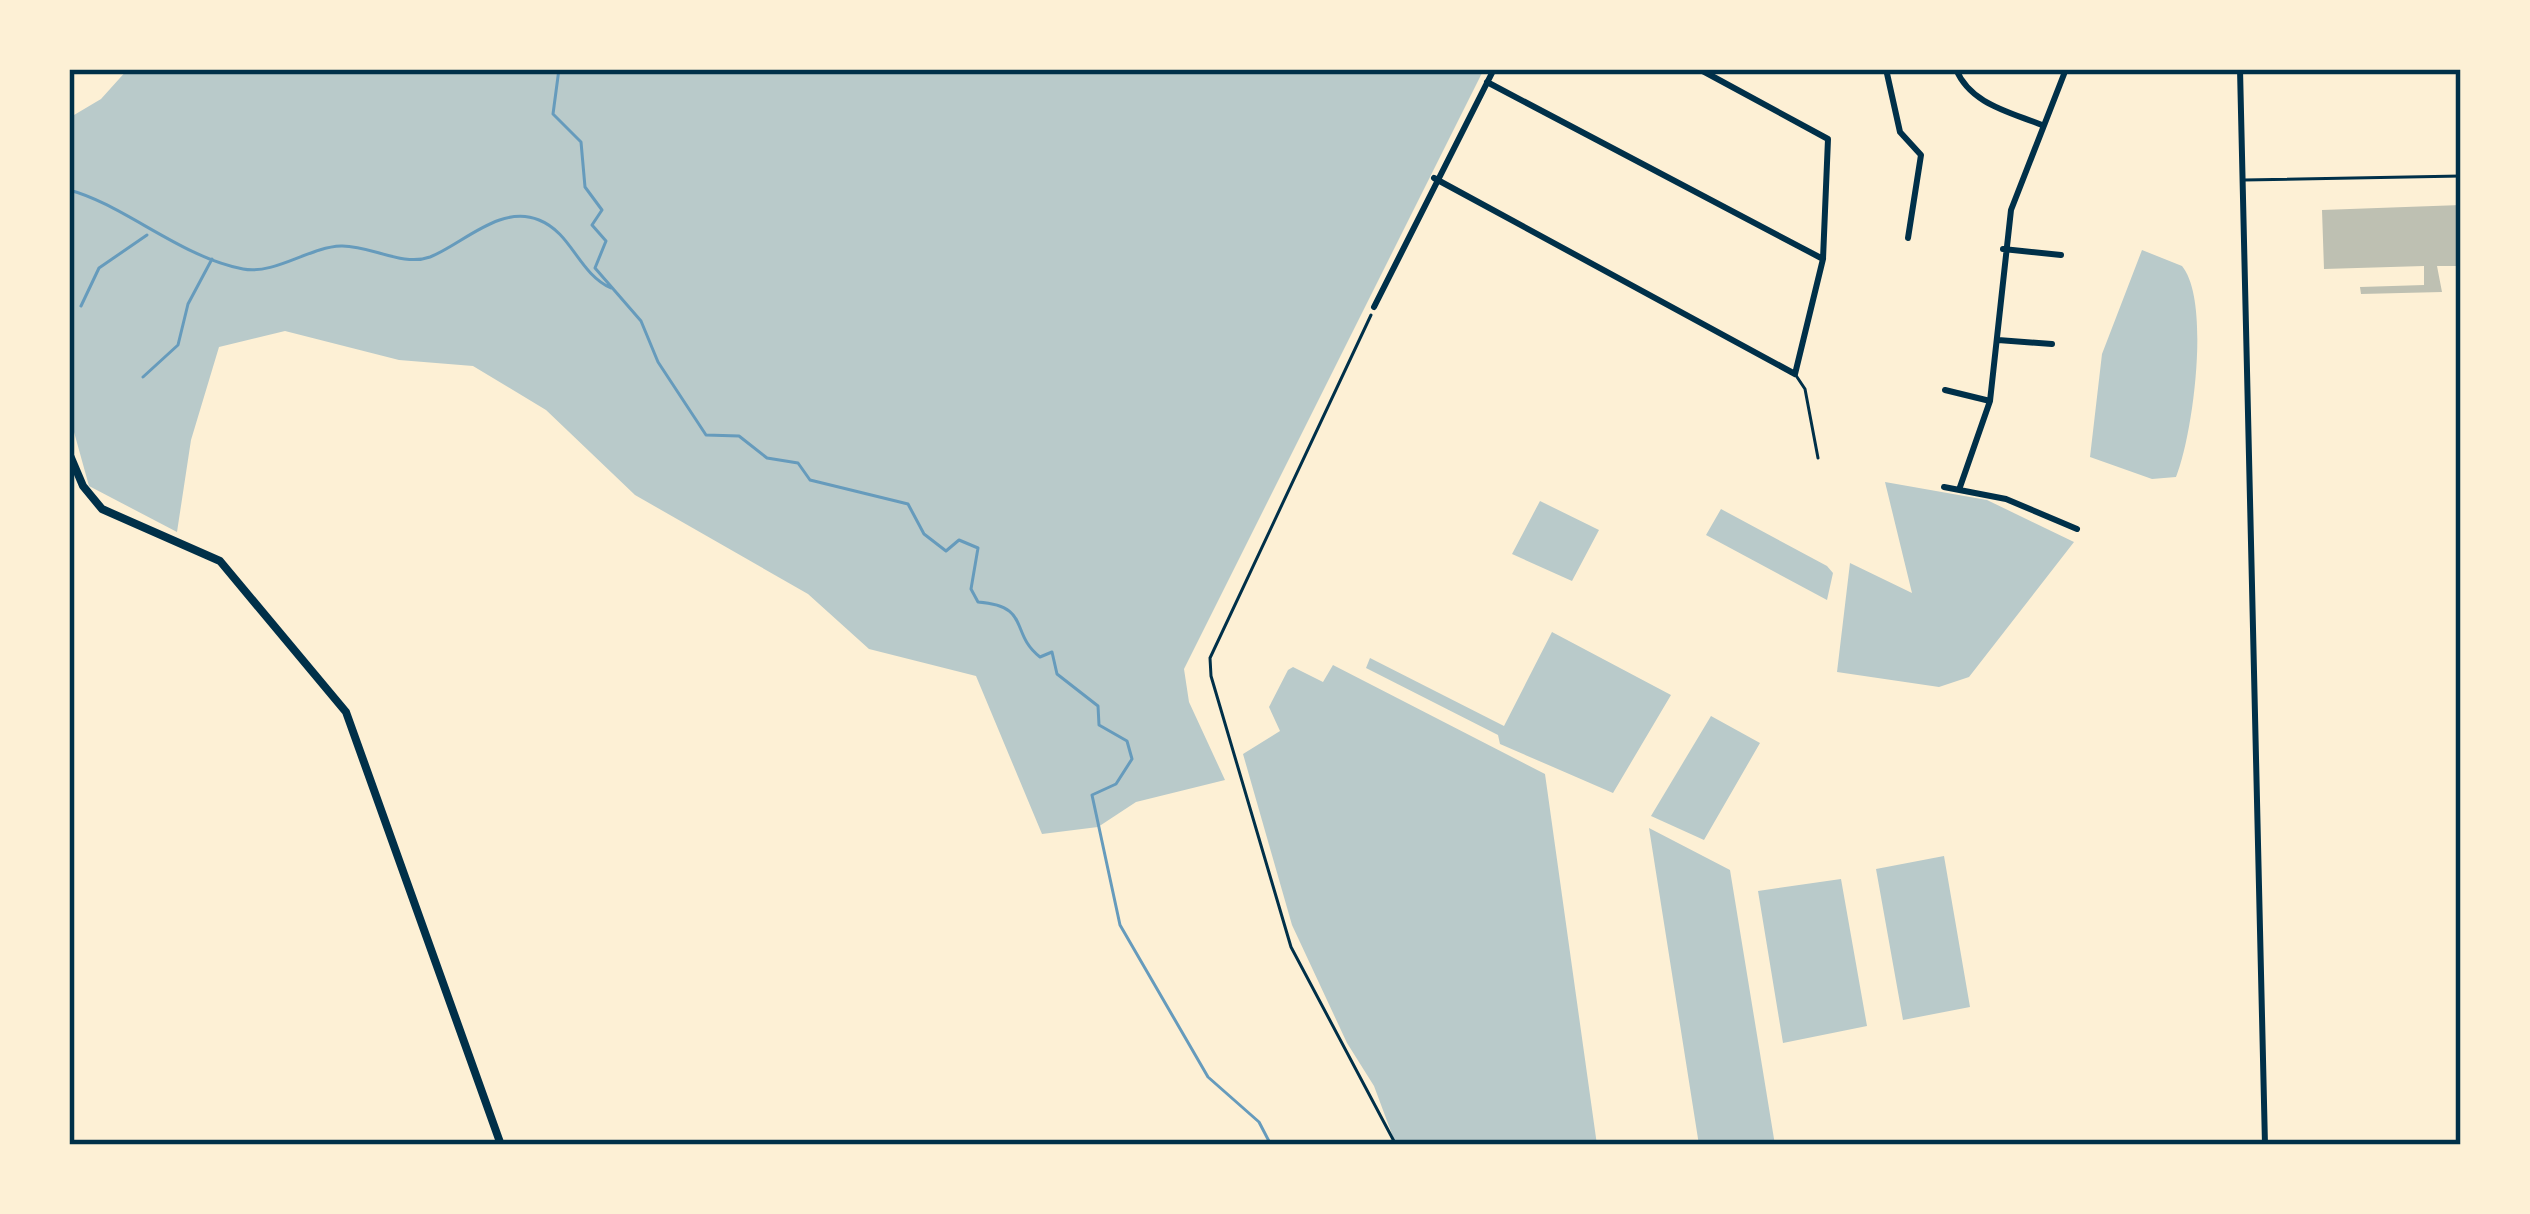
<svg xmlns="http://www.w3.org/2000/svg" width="2530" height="1214" font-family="'Archivo Narrow',sans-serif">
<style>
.green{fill:#b9caca}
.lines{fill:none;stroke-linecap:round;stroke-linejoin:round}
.stream{stroke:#669bbc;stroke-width:3}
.building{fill:#bec0b2}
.path{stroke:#003049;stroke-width:3}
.service{stroke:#003049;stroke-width:3}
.minor{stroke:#003049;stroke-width:6}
.tertiary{stroke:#003049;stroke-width:8}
.neatline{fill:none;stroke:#003049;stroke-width:4.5}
</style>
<rect width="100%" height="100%" fill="#fdf0d5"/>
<!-- green -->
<path class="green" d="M128 69H1484L1184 669 1189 702 1225 780 1136 802 1098 827 1042 834 976 676 869 649 808 594 635 495 546 410 473 366 399 360 285 331 219 347 191 440 177 532 89 486 69 414V118L101 99Z
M2142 250 2182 266C2211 301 2193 435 2176 477L2152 479 2090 457 2102 354Z
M1885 482 1987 500 2074 542 1969 677 1939 687 1837 672 1850 563 1912 593Z
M1540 501 1599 530 1572 581 1512 554Z
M1721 509 1827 566 1833 573 1827 600 1706 535Z
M1552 632 1671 695 1613 793 1500 744 1498 735 1366 668 1370 658 1504 726Z
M1333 665 1545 774 1597 1145H1396L1374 1086 1347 1043 1292 925 1243 754 1280 731 1269 707 1288 670 1293 667 1323 682Z
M1711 716 1760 743 1704 840 1651 816Z
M1649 828 1730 870 1775 1145H1699Z
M1944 856 1970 1007 1903 1020 1876 869Z
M1841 879 1867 1026 1783 1043 1758 891Z"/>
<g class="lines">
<!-- stream -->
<path class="stream" d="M559 69 553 114 581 142 585 187 602 210 592 225 606 241 595 268 641 321 658 362 706 435 739 436 767 458 798 463 810 480 908 504 924 534 946 551 959 540 978 548 971 589 978 602C1032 606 1009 633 1040 657L1052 652 1057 674 1098 706 1099 725 1127 741 1132 759 1116 784 1092 795 1120 925 1208 1077 1259 1122 1271 1145
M69 190C123 204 180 257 243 269 275 275 309 247 341 246 370 245 402 267 430 257 463 244 500 204 539 220 572 233 578 273 611 288
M81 306 99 268 147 235
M143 377 178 345 188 304 212 259"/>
</g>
<!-- building -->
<path class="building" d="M2461 205V266H2437L2442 292 2361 294 2360 287 2424 285V266L2324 269 2322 210Z"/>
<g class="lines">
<!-- path -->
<path class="path" d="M1371 315 1210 658 1211 676 1291 947 1396 1145"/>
<!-- service -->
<path class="service" d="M2244 180 2461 176
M1795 374 1805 389 1818 458"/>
<!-- minor -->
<path class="minor" d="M1886 69 1900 132 1921 155 1908 238
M1956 69C1970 104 2010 112 2042 125
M2240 69 2265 1145
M1487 82 1823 259
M1434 178 1795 374 1823 259 1828 139 1699 69
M2003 249 2061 255
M1374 307 1494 69
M1998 340 2052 344
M1945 390 1990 401
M1944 487 2006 499 2077 529
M1960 487 1990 401 2011 210 2066 69"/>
<!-- tertiary -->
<path class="tertiary" d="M69 453 83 486 102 509 220 561 346 712 501 1145"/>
</g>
<!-- border -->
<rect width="2530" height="1214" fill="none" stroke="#fdf0d5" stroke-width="144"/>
<rect x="72" y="72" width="2386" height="1070" class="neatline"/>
</svg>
